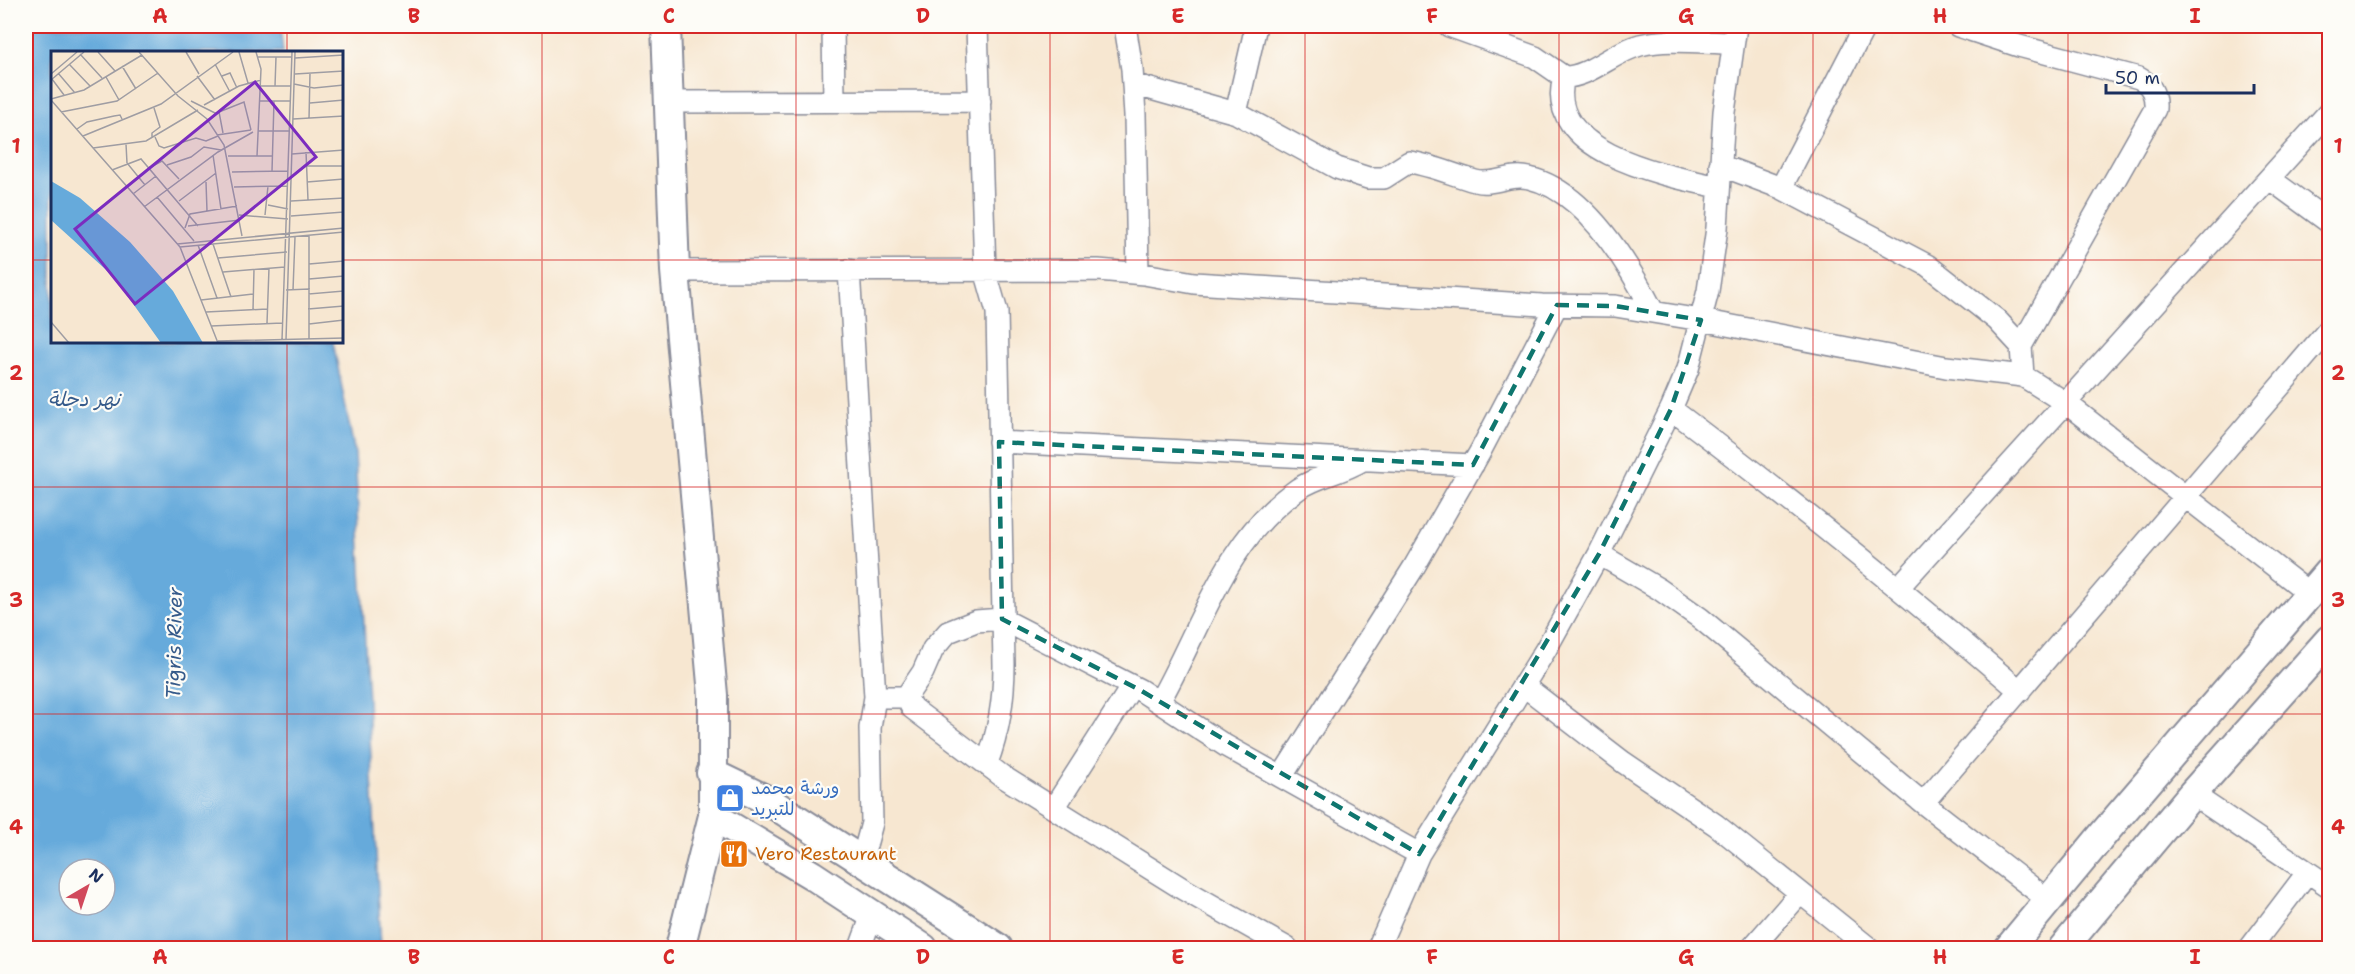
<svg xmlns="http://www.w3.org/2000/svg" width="2355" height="974" font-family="'Shantell Sans','Playpen Sans Arabic',sans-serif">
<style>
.water{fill:#66aadb;stroke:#406c9c;stroke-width:1.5;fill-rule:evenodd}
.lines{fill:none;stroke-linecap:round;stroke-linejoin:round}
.street-casing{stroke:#898b98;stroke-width:24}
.secondary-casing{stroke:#898b98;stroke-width:32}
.street{stroke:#fff;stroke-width:21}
.secondary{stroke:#fff;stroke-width:28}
.marked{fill:none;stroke:#0f766e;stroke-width:4.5;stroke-dasharray:12 8;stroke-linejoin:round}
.grid{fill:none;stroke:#d62828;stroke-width:1.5;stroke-opacity:0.55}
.labels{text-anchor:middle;stroke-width:4.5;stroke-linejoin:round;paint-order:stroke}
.shop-label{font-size:18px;fill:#366cbe;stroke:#fdfcf7;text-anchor:start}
.food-label{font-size:18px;fill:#c56008;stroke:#fdfcf7;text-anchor:start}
.water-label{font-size:20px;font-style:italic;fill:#355a8a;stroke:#fdfcf7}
.inset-road{fill:none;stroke:#9f9da3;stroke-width:1.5}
.view{fill:#7b2cbf;fill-opacity:0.15;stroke:#7b2cbf;stroke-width:3}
.inset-edge{fill:none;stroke:#1b2f5e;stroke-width:3}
.neatline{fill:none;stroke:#d62828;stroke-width:2}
.grid-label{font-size:20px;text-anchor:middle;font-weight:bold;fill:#d62828}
</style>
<rect width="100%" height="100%" fill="#fdfcf7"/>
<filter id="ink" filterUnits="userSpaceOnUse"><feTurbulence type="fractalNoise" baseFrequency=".0167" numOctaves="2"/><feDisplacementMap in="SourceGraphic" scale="12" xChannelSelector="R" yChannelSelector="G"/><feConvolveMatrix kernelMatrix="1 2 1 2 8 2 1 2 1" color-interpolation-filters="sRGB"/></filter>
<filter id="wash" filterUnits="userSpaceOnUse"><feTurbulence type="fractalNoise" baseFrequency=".008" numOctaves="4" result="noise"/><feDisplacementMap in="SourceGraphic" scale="24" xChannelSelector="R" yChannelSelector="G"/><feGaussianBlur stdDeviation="1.35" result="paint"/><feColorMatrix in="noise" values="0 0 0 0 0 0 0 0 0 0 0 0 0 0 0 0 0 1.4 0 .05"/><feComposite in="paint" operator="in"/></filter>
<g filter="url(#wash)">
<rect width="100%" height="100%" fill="#f7e7d1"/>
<!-- water -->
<path class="water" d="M26 26H280L283 52H52V342H333L355 454 381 948H26ZM69 869H105V905H69Z"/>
</g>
<g filter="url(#ink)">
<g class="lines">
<!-- street casing -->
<g class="street-casing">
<path id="street" d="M833 26 834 101
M977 26 985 270 997 312 1004 665C1004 699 999 731 987 763
M1125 26 1132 69 1135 115 1138 273
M1449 26 1535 57 1564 77C1588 78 1613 52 1640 45 1668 38 1704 43 1733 43
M1958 26 2019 46 2139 78C2152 85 2156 95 2155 109L2021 346
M1564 77C1542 153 1668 176 1719 187
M1133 84 1236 113 1337 168 1368 178H1384L1409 162C1432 165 1453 175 1475 181 1494 186 1510 173 1529 178 1584 190 1629 265 1653 311
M669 102 980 101
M1236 113 1256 26
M1720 165 1781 188 1927 265 1997 320 2021 346 2023 376 2066 403 2310 594
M2270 179 2330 223
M1781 188 1865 26
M849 270 875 697 870 728 872 823 862 860
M675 271 1098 270 1144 274 1194 283 1542 305 1615 306 1701 320 1946 367 2023 376
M1671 409C1791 499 1906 593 2020 691
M999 442 1473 465
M1599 554 1659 589 1700 618 1923 803 2048 900
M1899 587 2330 111
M1523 685 1623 762 1716 825 1869 948
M875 697H906L923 672 933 649 948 632 976 621 1002 619 1140 690 1226 746 1419 854
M906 697 912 708 1002 776 1183 889 1287 948
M1159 702C1201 629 1224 540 1298 489 1317 476 1341 473 1361 461
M1282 776 1414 567 1480 452 1557 305
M2192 794 2330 887
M1923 803 2330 328
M1054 808 1132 686
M860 948 872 915
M1378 948 1419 854 1546 649 1599 554 1671 409 1688 369 1708 291 1717 228 1724 112 1736 26
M1752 948 1800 893
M2250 948 2307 873"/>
</g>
<!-- secondary casing -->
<g class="secondary-casing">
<path id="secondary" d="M666 26 675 271 713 695V816L680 948
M711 773 767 800 998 948
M713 816 812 875 923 948
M2009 948 2105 832 2330 570
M2063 948 2192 794 2330 639"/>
</g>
<!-- street -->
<use href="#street" class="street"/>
<!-- secondary -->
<use href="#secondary" class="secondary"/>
</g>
</g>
<!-- marked area -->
<path class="marked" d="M1557 305 1615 306 1701 320 1671 409 1599 554 1419 854 1140 690 1002 619 999 442 1473 465Z"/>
<!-- grid -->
<path class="grid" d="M287 26V52M542 26V948M796 26V948M1050 26V948M1305 26V948M1559 26V948M1813 26V948M2068 26V948M26 260H52M342 260H2330M287 342V948M26 487H2330M26 714H2330"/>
<!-- icons -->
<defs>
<g id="shop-square" transform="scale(1.5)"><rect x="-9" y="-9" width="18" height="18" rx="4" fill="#3f7fe0" stroke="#fdfcf7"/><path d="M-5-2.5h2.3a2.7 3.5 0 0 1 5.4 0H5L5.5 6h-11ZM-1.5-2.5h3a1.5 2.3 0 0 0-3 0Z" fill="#fff"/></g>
<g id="restaurant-square" transform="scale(1.5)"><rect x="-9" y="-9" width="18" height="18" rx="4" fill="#e8710a" stroke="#fdfcf7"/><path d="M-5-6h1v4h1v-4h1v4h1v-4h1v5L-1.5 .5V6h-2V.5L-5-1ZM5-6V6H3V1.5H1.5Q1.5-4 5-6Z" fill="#fff"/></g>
</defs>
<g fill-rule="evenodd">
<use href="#shop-square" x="730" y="798"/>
<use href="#restaurant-square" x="734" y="854"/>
</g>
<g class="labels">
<!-- shop labels -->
<g class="shop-label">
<text x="751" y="794">ورشة محمد<tspan x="751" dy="21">للتبريد</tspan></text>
</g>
<!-- food labels -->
<g class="food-label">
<text x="755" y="860">Vero Restaurant</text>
</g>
<!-- water labels -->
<g class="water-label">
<text x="84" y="406">نهر دجلة</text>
<text transform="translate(174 643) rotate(-89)" y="7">Tigris River</text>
</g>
</g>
<!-- overview -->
<g transform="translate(51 51)">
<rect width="292" height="292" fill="#f7e7d1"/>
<path d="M0 130 29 147 79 191 122 240 152 292H110L63 226 0 169Z" fill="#66aadb"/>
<path class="inset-road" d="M47 1 64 20M88 1 127 45 156 68 173 94 191 185M135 1 148 23M188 1 197 32M205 1 210 18 206 105M29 3 51 27M207 6H241M244 7 293 4M18 13 39 35M164 13 179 41M71 15 85 38M7 22 24 42M0 23 26 1M244 23 293 20M146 25 164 49M171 25 179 22 186 37M55 26 68 49M1 28 13 44M0 29 33 1M243 33 263 37 293 34M209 35H240M224 35 225 6M0 48 33 39 91 4M0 49 129 196 167 292M140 50 166 63M209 50H239M259 52 293 49M153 54 188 35 210 29M10 61 66 50 107 22M242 68 293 65M258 68 259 22M26 78 36 71 63 65 69 64 71 68M207 80H238M172 82 168 61 193 51 200 79M166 84 200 79M32 85 110 53 182 1M104 86 108 95 113 97 145 87 155 90 167 85M101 87V82L109 76 103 57M75 93 76 112 94 134M42 97 95 90 147 59M255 101 257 149M241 103 293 99M162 104 170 158M177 105H221M116 114 140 106 153 96 170 99M256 115H293M98 117 111 110 128 128M61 119 90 108 147 175M221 120 223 50M181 121 237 120M155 131 156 160M256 131 293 128M183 136 236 135M82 143 105 125M106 146 143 190M128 150 165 122M240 150 293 147M217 154 237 158M93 156 167 101 202 81M188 164 237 168M214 164 217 135M240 165 293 161M137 175 189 169M134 177 139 163 186 155M126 193 293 177M162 193 180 246M147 194 166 247M129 196 293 181M167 207 236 201M258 213 293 210M172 221 234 216M258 228 293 225M258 238V184M235 239 258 238V243L293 240M242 239 244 186M258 243V289M150 249 202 243M257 258 293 255M202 259 203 218M155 261 216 258M0 271 18 292M216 272 218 217M258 273 293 269M160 275 231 272M231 289 241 1M235 289 244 1M167 290 293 287"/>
<path class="view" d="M204 31 265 106 84 253 24 178Z"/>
<rect width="292" height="292" class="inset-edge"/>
</g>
<!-- margin -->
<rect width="2355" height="974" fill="none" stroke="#fdfcf7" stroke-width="66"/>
<!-- north arrow -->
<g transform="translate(87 887) rotate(39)"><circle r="28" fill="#fdfcf7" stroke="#a3aaba" stroke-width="1.5"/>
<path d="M0-4.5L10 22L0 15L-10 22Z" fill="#d1495b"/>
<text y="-9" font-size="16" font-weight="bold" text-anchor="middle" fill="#1b2f5e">N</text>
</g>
<!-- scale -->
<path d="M2106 84v9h148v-9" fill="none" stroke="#1b2f5e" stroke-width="3"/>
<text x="2115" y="84" font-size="18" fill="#1b2f5e" stroke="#fdfcf7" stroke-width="4.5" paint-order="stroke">50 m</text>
<rect x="33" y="33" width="2289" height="908" class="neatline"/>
<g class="grid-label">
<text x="160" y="23">A</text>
<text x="414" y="23">B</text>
<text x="669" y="23">C</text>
<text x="923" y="23">D</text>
<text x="1178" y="23">E</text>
<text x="1432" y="23">F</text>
<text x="1686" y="23">G</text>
<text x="1940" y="23">H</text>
<text x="2195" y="23">I</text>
<text x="16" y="153">1</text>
<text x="2338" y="153">1</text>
<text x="16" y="380">2</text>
<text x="2338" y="380">2</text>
<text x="16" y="607">3</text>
<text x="2338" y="607">3</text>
<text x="16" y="834">4</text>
<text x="2338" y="834">4</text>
<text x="160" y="964">A</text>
<text x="414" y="964">B</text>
<text x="669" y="964">C</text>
<text x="923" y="964">D</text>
<text x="1178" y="964">E</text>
<text x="1432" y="964">F</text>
<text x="1686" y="964">G</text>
<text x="1940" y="964">H</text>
<text x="2195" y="964">I</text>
</g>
</svg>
